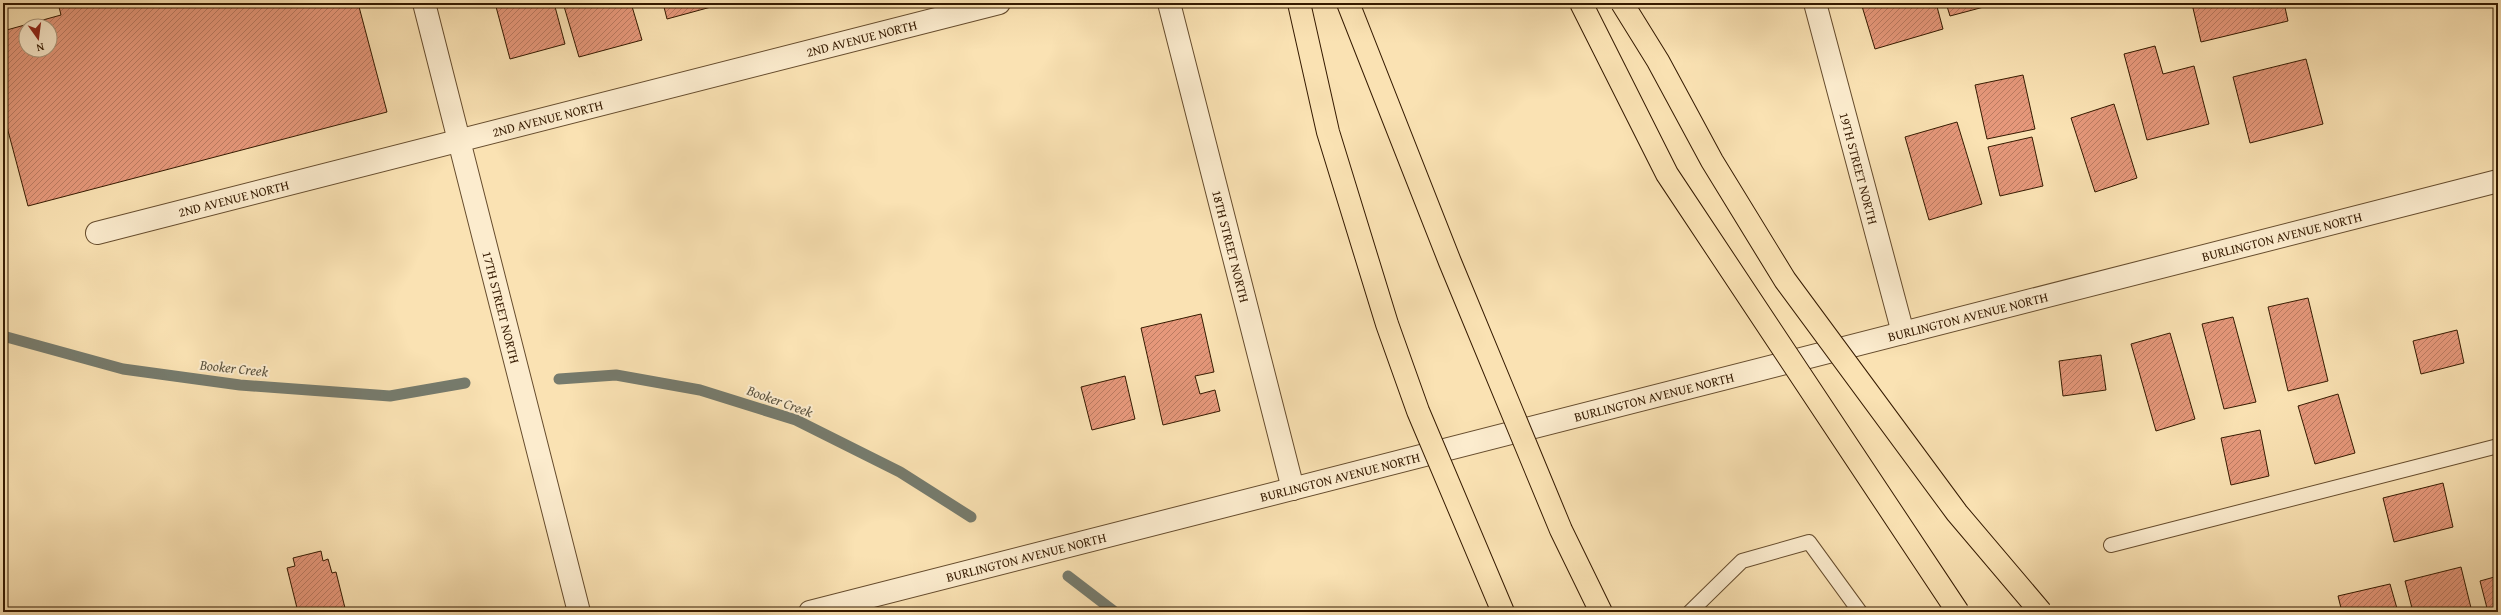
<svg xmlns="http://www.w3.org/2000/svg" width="2501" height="615" font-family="'Gentium Book Plus',serif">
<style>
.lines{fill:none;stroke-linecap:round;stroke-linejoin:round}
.stream{stroke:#767b6d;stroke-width:11}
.building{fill:url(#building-hatch);stroke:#351a00;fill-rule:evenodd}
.service-casing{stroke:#664c2d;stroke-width:16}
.minor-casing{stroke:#664c2d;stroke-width:24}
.service{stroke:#fcecce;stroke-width:14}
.minor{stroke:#fcecce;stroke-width:22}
.motorway-bridge-casing{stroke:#351a00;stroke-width:24;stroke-linecap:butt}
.motorway-bridge{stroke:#fae2b3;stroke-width:22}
.labels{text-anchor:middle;stroke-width:4;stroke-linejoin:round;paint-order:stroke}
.street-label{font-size:13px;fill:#351a00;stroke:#fcecce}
.water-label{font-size:14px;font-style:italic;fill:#5b533f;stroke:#fcecce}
</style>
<defs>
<pattern id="building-hatch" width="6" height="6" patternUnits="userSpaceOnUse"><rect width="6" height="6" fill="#e6987b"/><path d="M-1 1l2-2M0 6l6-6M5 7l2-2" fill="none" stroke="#bb7b62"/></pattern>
</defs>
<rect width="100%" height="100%" fill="#fae2b3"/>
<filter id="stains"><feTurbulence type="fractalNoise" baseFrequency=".005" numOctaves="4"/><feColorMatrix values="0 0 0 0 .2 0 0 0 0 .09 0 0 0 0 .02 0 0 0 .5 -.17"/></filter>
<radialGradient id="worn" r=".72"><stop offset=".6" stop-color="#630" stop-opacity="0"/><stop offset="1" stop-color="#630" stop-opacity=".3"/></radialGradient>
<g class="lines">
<!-- stream -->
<path class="stream" d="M3 336 123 369 240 385 390 396 465 383
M559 379 616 375 700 390 796 420 900 472 971 517
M1068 576 1115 612"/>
</g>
<!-- building -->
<path class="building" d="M58 3H358L387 112 28 206 3 112V31L61 15ZM26 26H50V50H26Z
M495 3H554L565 44 510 59Z
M563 3H631L642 40 579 57Z
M663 3H710L711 7 667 19Z
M1861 3H1936L1943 29 1875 49Z
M1946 3H1994L1995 4 1950 16Z
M2198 3H2284L2288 21 2201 42 2192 4Z
M2155 46 2163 74 2194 66 2209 124 2147 140 2124 54Z
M2306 59 2323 124 2250 143 2233 77Z
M2023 75 2035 129 1987 139 1975 85Z
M2114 104 2137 178 2095 192 2071 118Z
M1957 122 1982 204 1929 220 1905 137Z
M2032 137 2043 186 2000 196 1988 147Z
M2308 298 2328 381 2288 391 2268 307Z
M1201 314 1214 372 1195 376 1200 394 1215 390 1220 411 1163 425 1141 328Z
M2233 317 2256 402 2224 409 2202 324Z
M2457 330 2464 363 2421 374 2413 341Z
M2170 333 2195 419 2156 431 2131 344Z
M2101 355 2106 390 2063 396 2059 361Z
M1125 376 1135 419 1092 430 1081 387Z
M2338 394 2355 453 2315 464 2298 406Z
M2260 430 2269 476 2231 485 2221 438Z
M2443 483 2453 527 2394 542 2383 498Z
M321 551 323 561 328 559 332 573 336 572 346 612H298L287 568 295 566 293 558Z
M2461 567 2472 612H2413L2405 581Z
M2498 576V612H2488L2480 581Z
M2390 584 2398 612H2342L2338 596Z"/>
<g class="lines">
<!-- service casing -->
<g class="service-casing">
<path id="service" d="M2111 545 2498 446
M1690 612 1742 561 1809 542 1860 612"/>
</g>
<!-- minor casing -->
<g class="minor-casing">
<g id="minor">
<path id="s1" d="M424 3 579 612"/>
<path id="s2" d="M1169 3 1293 489"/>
<path id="s3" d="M1815 3 1903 333"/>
<path id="s4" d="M97 233 999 3"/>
<path id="s5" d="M810 612 2498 181"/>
</g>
</g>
<!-- service -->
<use href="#service" class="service"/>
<!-- minor -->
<use href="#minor" class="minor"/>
<!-- motorway-bridge casing -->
<g class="motorway-bridge-casing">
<path id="motorway-bridge" d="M1299 3 1328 132 1387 324 1418 411 1503 612
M1348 3 1450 262 1561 530 1601 612
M1581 3 1667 174 1958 612
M1622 3 1658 61 1712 161 1785 280 1957 513 2041 612"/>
</g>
<!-- motorway-bridge -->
<use href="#motorway-bridge" class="motorway-bridge"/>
</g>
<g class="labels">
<!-- street labels -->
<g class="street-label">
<text dy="5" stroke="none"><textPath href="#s4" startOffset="789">2ND AVENUE NORTH</textPath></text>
<text dy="5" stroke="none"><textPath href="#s4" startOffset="465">2ND AVENUE NORTH</textPath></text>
<text dy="5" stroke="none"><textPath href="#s3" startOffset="171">19TH STREET NORTH</textPath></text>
<text dy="5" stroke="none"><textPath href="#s4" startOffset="141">2ND AVENUE NORTH</textPath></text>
<text dy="5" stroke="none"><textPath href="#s5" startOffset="1519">BURLINGTON AVENUE NORTH</textPath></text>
<text dy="5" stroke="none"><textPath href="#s2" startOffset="251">18TH STREET NORTH</textPath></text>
<text dy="5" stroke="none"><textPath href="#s1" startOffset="314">17TH STREET NORTH</textPath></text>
<text dy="5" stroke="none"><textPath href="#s5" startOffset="1195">BURLINGTON AVENUE NORTH</textPath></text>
<text dy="5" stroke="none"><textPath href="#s5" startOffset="871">BURLINGTON AVENUE NORTH</textPath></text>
<text dy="5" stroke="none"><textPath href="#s5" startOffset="547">BURLINGTON AVENUE NORTH</textPath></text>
<text dy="5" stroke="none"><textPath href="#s5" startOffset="223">BURLINGTON AVENUE NORTH</textPath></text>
</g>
<!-- water labels -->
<g class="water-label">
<text transform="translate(234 368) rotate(6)" y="5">Booker Creek</text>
<text transform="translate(780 401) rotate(20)" y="5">Booker Creek</text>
</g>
</g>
<!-- margin -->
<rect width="2501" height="615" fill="none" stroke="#fae2b3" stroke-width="16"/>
<rect x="4" y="4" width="2493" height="607" fill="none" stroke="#351a00" stroke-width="2"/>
<rect x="8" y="8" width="2485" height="599" fill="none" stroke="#351a00"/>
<!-- north arrow -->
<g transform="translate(38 38) rotate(166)"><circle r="19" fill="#fcecce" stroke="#ac987c"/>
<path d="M0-3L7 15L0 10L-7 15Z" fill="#8f2418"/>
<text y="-6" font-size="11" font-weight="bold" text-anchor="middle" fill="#351a00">N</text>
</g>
<rect width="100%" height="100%" filter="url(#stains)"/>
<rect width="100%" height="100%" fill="url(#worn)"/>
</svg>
